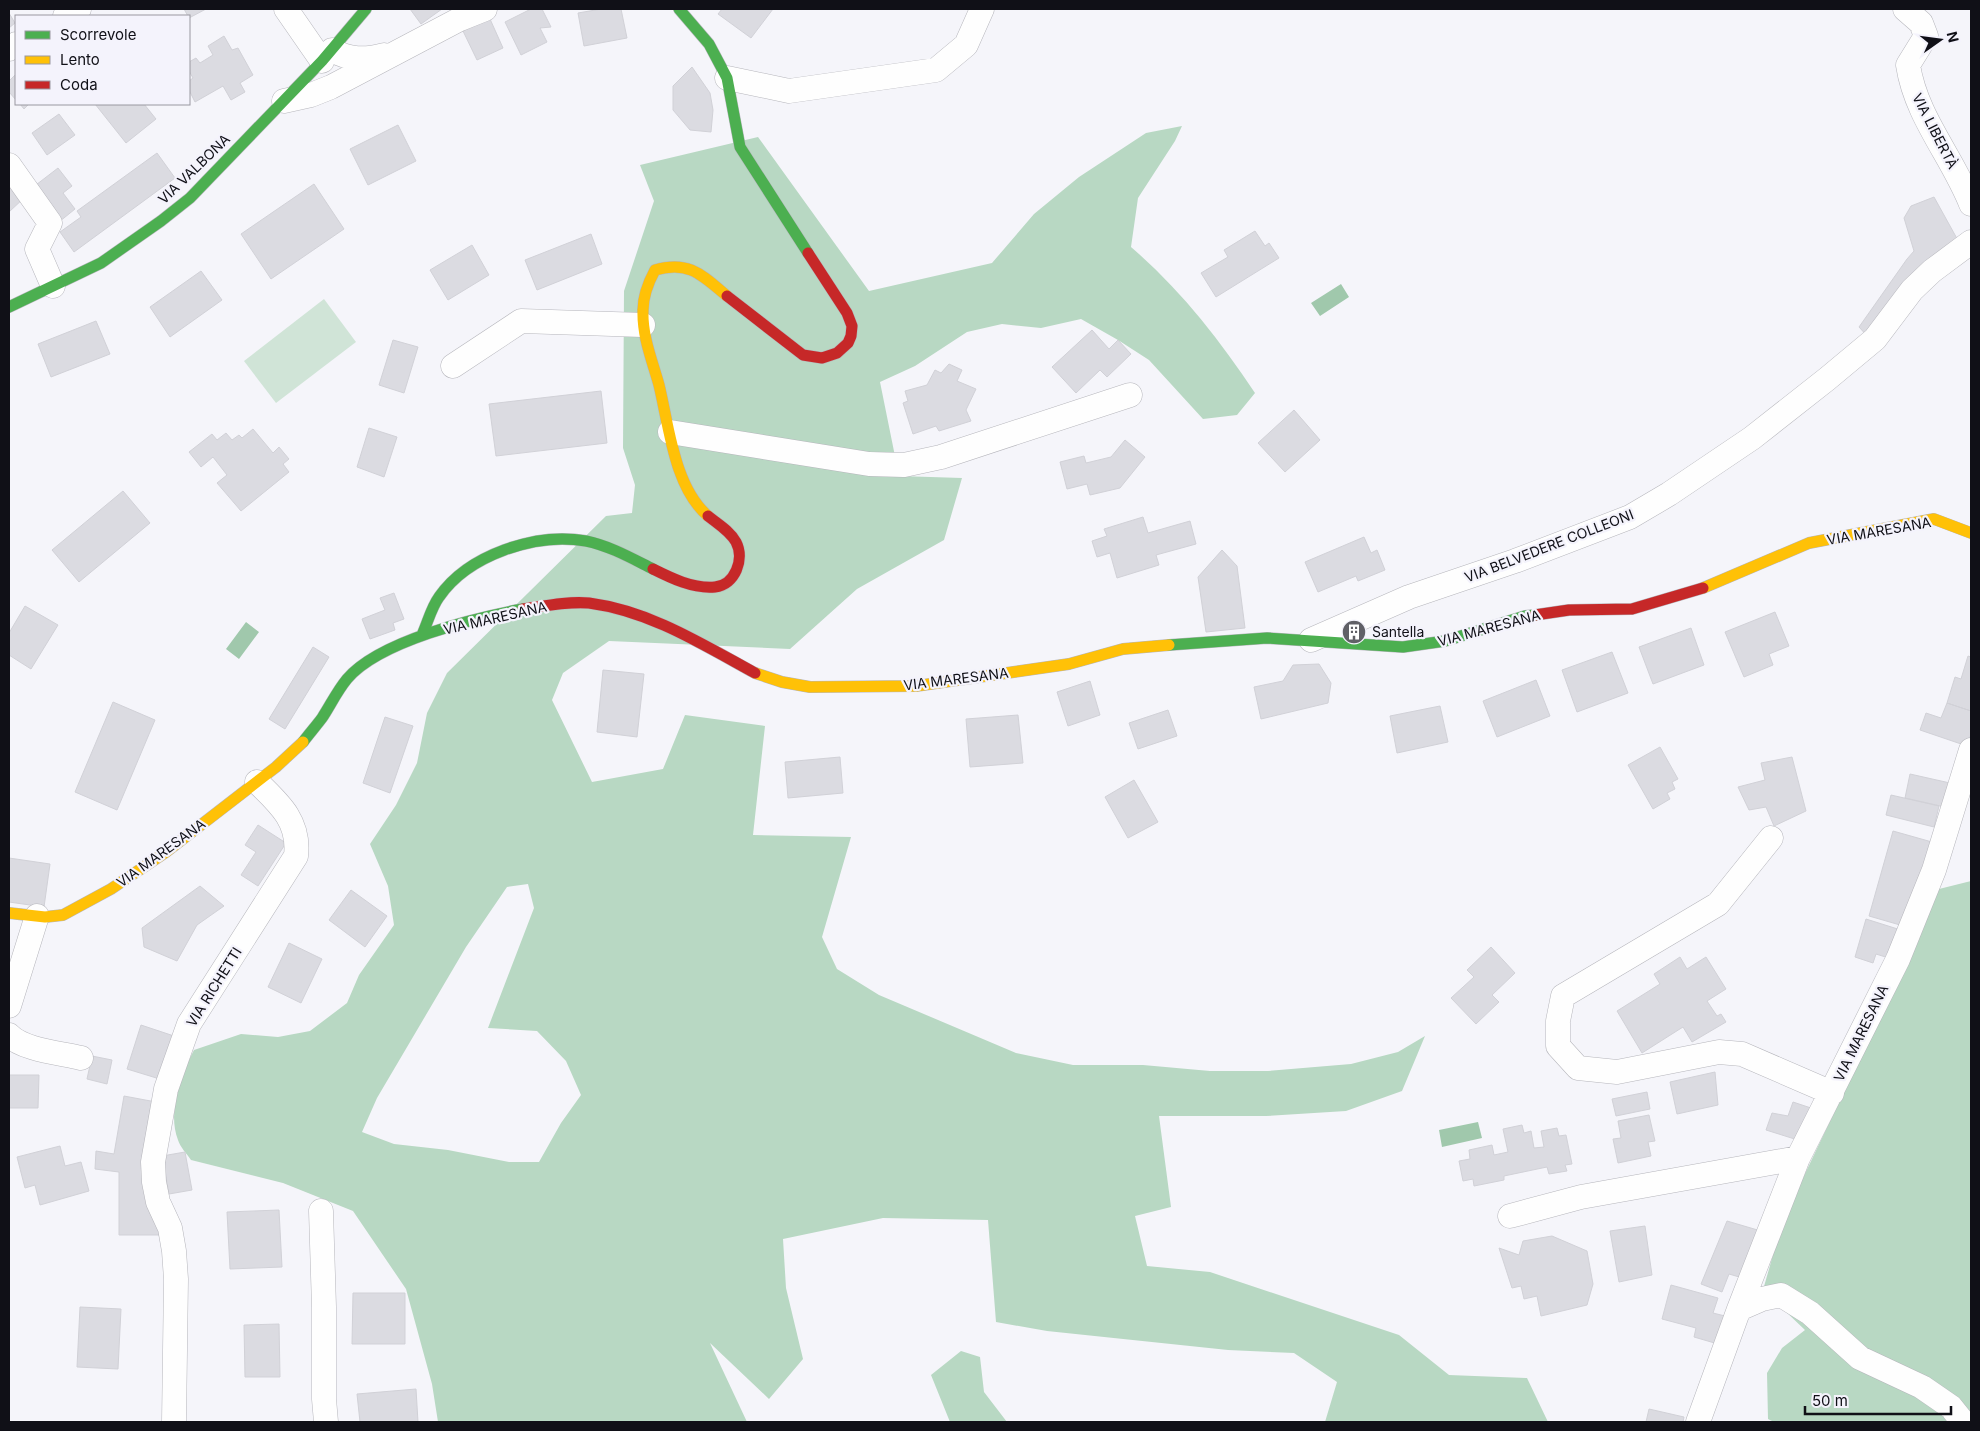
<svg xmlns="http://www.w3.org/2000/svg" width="1980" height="1431" font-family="Inter,sans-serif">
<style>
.green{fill:#d0e4d7}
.forest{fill:#b8d8c3;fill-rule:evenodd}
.water{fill:#a0c8ac}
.building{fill:#dbdbe1;stroke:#d1d1d7}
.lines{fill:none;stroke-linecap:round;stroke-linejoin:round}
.street-casing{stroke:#b6b6bc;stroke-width:25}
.fast-casing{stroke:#b6b6bc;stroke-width:12}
.slow-casing{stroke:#b6b6bc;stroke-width:12}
.jam-casing{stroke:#b6b6bc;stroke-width:12}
.street{stroke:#fefefe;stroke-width:24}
.fast{stroke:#4caf50;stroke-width:11}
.slow{stroke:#ffc107;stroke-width:11}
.jam{stroke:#c62828;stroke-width:11}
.labels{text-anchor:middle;stroke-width:4.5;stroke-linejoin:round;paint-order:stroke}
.street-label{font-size:14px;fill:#101017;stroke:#f4f3fc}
.poi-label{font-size:14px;fill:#101017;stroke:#f4f3fc;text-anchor:start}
</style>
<rect width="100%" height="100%" fill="#f5f5fa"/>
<!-- green -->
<path class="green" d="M324 299 356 342 276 403 244 361Z"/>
<!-- forest -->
<path class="forest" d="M1182 126 1175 141 1138 198 1131 247C1180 289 1219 339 1255 393L1237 415 1203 419 1149 360 1118 340 1081 319 1041 328 1002 324 967 332 915 366 880 382 899 476 962 478 944 540 857 589 790 649 609 641 563 673 552 700 592 782 663 769 685 715 765 726 753 835 851 837 822 937 837 969 879 995 1016 1053 1073 1065H1143L1210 1071H1268L1351 1064 1398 1052 1425 1036 1402 1091 1346 1111 1266 1116H1159L1171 1207 1135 1216 1147 1266 1210 1272 1399 1335 1449 1375 1527 1378 1548 1422H1325L1337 1382 1294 1353 1228 1350 1047 1331 996 1322 988 1220 883 1218 783 1239 786 1288 803 1359 769 1399 710 1343 747 1422H438L432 1384 406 1289 353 1211 283 1183 191 1160C187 1154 180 1147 178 1140 167 1111 181 1075 194 1050L241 1034 278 1037 310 1031 347 1003 359 975 394 925 388 886 370 844 396 805 417 763 427 713 447 673 606 516 632 513 635 485 623 448 624 291 654 201 640 165 758 137 869 291 992 263 1034 214 1079 177 1146 133ZM528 884 534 908 488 1028 537 1031 566 1061 581 1095 561 1123 539 1162H509L448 1150 394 1144 362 1132 377 1098 466 947 507 887Z
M1971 881V1422H1774L1768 1419 1767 1373 1782 1348 1805 1330 1763 1290 1783 1220 1852 1075 1931 891Z
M961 1351 980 1357 984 1392 1007 1422H950L931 1375Z"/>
<!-- water -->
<path class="water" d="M1341 284 1349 297 1320 316 1311 303Z
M246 622 259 632 239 659 226 649Z
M1478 1122 1482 1138 1442 1147 1439 1130Z"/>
<!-- building -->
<path class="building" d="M184 9H206L189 18Z
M410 9H442L421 24Z
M531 9H542L551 27 540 28 547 42 521 55 505 22Z
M601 9H621L627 38 584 46 578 13Z
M722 9H773L751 38 718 14Z
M9 13 15 23 9 28Z
M490 19 503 48 477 60 463 31Z
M224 36 232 50 238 48 253 75 240 83 245 92 231 100 223 86 195 102 189 90V81L193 78 189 71V62L196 58 200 63 213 55 208 46Z
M692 67 710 93 713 110 711 132 690 130 673 110V86Z
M16 74V100L9 92V81Z
M20 104H29L24 109Z
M95 104H144L156 119 126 143Z
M59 114 75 135 47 155 32 133Z
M398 125 416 161 368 185 350 149Z
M157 153 175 178 74 252 60 232 81 217 77 211Z
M58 168 72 186 63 193 75 209 59 222 32 188Z
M9 179 25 197 9 212Z
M314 184 344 229 271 279 241 234Z
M1934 197 1960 244 1869 338 1859 327 1907 259 1914 251 1904 218 1911 206Z
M1255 231 1265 246 1269 243 1279 258 1216 297 1201 273 1228 257 1224 250Z
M591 234 602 264 537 290 525 260Z
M472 245 489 275 448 300 430 270Z
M201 271 222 300 170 337 150 307Z
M96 321 110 354 51 377 38 344Z
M1092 330 1109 349 1118 340 1131 354 1107 377 1100 370 1076 393 1052 367Z
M393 340 418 347 404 393 379 385Z
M949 364 962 370 957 381 976 389 966 410 971 421 939 431 936 426 913 434 903 403 908 401 905 391 927 385 935 370 941 373Z
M601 391 607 443 496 456 489 404Z
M1294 410 1320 440 1285 472 1258 443Z
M369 428 397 437 384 477 357 467Z
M253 429 273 453 279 447 289 459 283 464 289 472 241 511 217 483 227 475 213 457 201 467 189 452 212 434 217 440 226 433 232 440 239 435 242 438Z
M1125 440 1145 457 1120 488 1090 495 1087 484 1067 489 1060 462 1084 456 1086 463 1111 457Z
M123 491 150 523 79 582 52 550Z
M1143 517 1148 533 1190 521 1196 544 1156 555 1159 565 1117 578 1110 553 1097 557 1092 541 1107 536 1104 529Z
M1364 537 1371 553 1377 550 1385 570 1358 581 1356 576 1318 592 1305 562Z
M1222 550 1237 566 1245 628 1206 632 1198 577Z
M394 593 404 619 393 623 395 630 370 639 362 619 385 610 380 598Z
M25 606 58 625 31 669 9 655V633Z
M1775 612 1789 646 1769 654 1773 665 1744 677 1725 632Z
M1691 628 1704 665 1653 684 1639 647Z
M313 647 329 657 285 729 269 719Z
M1612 652 1628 693 1577 712 1562 670Z
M1968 656 1971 657V711L1947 703 1955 677 1961 679Z
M1319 664 1331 683 1328 703 1261 719 1254 687 1283 681 1293 665Z
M603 670 644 674 637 737 597 732Z
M1536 680 1550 716 1497 737 1483 701Z
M1090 681 1100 715 1068 726 1057 692Z
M113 702 155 720 117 810 75 792Z
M1947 703 1971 711V734L1967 746 1920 730 1926 713 1941 718Z
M1440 706 1448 742 1397 753 1390 716Z
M1168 710 1177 736 1138 749 1129 723Z
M1018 715 1023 763 970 767 966 719Z
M385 717 413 726 390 793 363 783Z
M1660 747 1678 779 1672 782 1675 789 1667 793 1670 799 1653 809 1628 765Z
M840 757 843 793 788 798 785 762Z
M1792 757 1806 811 1774 826 1766 807 1749 810 1738 787 1765 780 1761 763Z
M1910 774 1950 783 1945 807 1905 798Z
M1134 780 1158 822 1128 838 1105 797Z
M1891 795 1939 806 1934 827 1886 815Z
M258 825 286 843 258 886 241 875 256 852 245 845Z
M1893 831 1932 842 1907 927 1869 916Z
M9 858 50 864 44 907 9 902Z
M200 886 224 906 197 925 177 961 144 947 142 928Z
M351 890 387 916 365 947 329 920Z
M1866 919 1904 931 1895 960 1876 954 1873 963 1855 957Z
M289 943 322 959 301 1003 268 987Z
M1491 947 1515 973 1492 995 1499 1002 1476 1024 1451 998 1474 977 1467 970Z
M1680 957 1687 969 1706 957 1726 989 1707 1001 1717 1016 1721 1014 1726 1022 1692 1042 1683 1027 1642 1053 1617 1011 1660 984 1654 974Z
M141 1025 177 1037 163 1080 127 1069Z
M92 1056 112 1060 107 1084 87 1079Z
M1715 1072 1718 1105 1677 1114 1670 1082Z
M9 1075H39L38 1108H9Z
M1647 1092 1650 1109 1616 1116 1612 1099Z
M124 1096 156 1102 163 1235H119V1172L95 1169 96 1151 114 1154Z
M1793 1102 1811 1108 1801 1141 1766 1130 1772 1113 1788 1116Z
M1649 1115 1655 1141 1648 1142 1651 1156 1618 1163 1613 1139 1621 1138 1618 1121Z
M1522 1125 1524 1133 1531 1131 1534 1148 1544 1147 1541 1131 1557 1128 1559 1136 1566 1135 1572 1164 1565 1165 1567 1171 1549 1174 1547 1167 1504 1176V1180L1474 1186 1473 1179 1463 1181 1459 1161 1470 1159 1469 1150 1492 1145 1494 1155 1508 1152 1503 1129Z
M60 1146 65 1166 81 1162 89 1191 40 1205 35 1185 25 1188 17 1157Z
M185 1152 192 1190 169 1194 162 1156Z
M279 1210 282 1267 230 1269 227 1212Z
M1727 1221 1761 1231 1746 1279 1729 1274 1722 1292 1701 1284Z
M1645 1226 1652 1275 1619 1282 1610 1231Z
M1552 1236 1587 1251 1593 1284 1587 1305 1541 1316 1537 1296 1524 1299 1521 1286 1512 1288 1499 1248 1519 1255 1523 1241Z
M1671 1285 1718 1298 1713 1313 1725 1316 1718 1344 1694 1337 1696 1328 1662 1319Z
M353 1293H405V1344H352Z
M80 1307 121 1309 118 1369 77 1367Z
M279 1324 280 1377H245L244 1325Z
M416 1389 418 1422H360L357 1394Z
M1649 1409 1684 1417 1683 1422H1646Z"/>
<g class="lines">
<!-- street casing -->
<g class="street-casing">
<path id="street" d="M286 9 322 61
M1905 9 1921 23 1926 36 1908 65C1916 117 1952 156 1971 204
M65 16 79 9
M9 49 16 44
M332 50C349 60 365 60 384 55
M727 78 789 91 936 70 966 45 982 9
M284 101 311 95 331 87 460 19 485 9
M9 165 50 223 37 249 53 286
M453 366 521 321 643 325
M670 432 869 464 904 465 941 457 1130 395
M1311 640 1409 597 1515 561 1630 517 1669 494 1752 438 1827 379 1875 339 1912 290 1932 271 1971 242
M1771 838 1718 904 1563 996 1558 1021V1046L1578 1068 1617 1072 1719 1052 1742 1054 1832 1093
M9 1006 37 916
M9 1035C23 1050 61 1053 81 1058
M321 1211 324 1307V1399L326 1422
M1510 1216 1581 1197 1798 1158
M1739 1309 1762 1299 1781 1295 1810 1313 1860 1358 1922 1387 1951 1407 1963 1422
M174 1422 176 1279 174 1251 170 1228 158 1202 154 1182 153 1162 166 1089 189 1024 296 856C300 822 280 804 257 782
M1698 1422 1739 1309 1798 1158 1898 959 1934 870 1971 750"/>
</g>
<!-- fast casing -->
<g class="fast-casing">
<path id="fast" d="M679 9 709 44 727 78 740 147 808 253
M9 307 101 263 161 221 190 198 322 61 366 9
M422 635C428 622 431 608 439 597 468 555 536 532 586 541 610 546 631 558 653 569
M1169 645 1267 638 1403 647 1445 641 1525 616 1535 615
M303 742C309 734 316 726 322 718 330 706 337 691 347 679 379 641 475 618 523 609"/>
</g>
<!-- slow casing -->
<g class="slow-casing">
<path id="slow" d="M708 516C674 487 669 426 659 385 652 360 642 336 643 310 643 295 648 283 655 270 689 260 702 275 727 296
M1703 588 1809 543 1934 519 1971 533
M755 673 782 682 810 687 916 686 1069 664 1123 649 1169 645
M9 913 45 917 63 915 111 889 166 852 276 767 303 742"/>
</g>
<!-- jam casing -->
<g class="jam-casing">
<path id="jam" d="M727 296 803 355 822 358 837 353 848 343 851 336 852 326 847 313 808 253
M653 569C671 578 693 589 715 587 735 585 745 559 736 542 730 531 718 524 708 516
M523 609C544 606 568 601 589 603 650 611 702 644 755 673
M1535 615 1569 610 1632 609 1703 588"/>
</g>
<!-- street -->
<use href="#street" class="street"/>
<!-- fast -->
<use href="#fast" class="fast"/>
<!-- slow -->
<use href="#slow" class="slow"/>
<!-- jam -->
<use href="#jam" class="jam"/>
</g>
<!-- icons -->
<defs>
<g id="building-disc" transform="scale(1.25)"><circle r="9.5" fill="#606066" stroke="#f4f3fc"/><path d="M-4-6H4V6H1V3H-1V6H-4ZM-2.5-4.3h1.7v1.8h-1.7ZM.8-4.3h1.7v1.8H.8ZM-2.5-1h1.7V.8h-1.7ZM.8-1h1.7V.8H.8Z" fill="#fff"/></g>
</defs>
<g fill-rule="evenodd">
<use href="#building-disc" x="1354" y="632"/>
</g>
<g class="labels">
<!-- street labels -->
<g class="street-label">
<text transform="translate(1935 131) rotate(63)" y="5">VIA LIBERTÀ</text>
<text transform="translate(194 169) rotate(-44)" y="5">VIA VALBONA</text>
<text transform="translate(1879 531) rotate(-10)" y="5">VIA MARESANA</text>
<text transform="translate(1549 546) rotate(-21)" y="5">VIA BELVEDERE COLLEONI</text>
<text transform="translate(495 618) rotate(-13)" y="5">VIA MARESANA</text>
<text transform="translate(1489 628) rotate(-15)" y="5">VIA MARESANA</text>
<text transform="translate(956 679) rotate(-7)" y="5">VIA MARESANA</text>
<text transform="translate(161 853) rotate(-36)" y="5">VIA MARESANA</text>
<text transform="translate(214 987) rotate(-58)" y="5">VIA RICHETTI</text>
<text transform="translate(1861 1033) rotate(-64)" y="5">VIA MARESANA</text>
</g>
<!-- poi labels -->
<g class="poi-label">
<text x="1372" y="637">Santella</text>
</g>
</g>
<!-- border -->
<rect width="1980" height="1431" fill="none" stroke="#101017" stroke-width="20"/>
<!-- legend -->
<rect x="15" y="15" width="175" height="90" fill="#f4f3fc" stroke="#9998a0"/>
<rect x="25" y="31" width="25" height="8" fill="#4caf50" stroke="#9998a0"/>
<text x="60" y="40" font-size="15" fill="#101017">Scorrevole</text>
<rect x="25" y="56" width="25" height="8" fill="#ffc107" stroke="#9998a0"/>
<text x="60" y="65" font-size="15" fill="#101017">Lento</text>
<rect x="25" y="81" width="25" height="8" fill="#c62828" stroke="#9998a0"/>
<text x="60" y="90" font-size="15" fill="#101017">Coda</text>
<!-- north arrow -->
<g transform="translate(1940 40) rotate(76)" stroke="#f4f3fc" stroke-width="4" paint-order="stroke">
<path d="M0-4L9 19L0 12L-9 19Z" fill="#101017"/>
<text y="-8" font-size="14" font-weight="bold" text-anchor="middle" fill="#101017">N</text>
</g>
<!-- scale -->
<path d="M1805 1406v8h146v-8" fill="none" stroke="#101017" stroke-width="2.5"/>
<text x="1812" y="1406" font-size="15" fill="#101017" stroke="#f4f3fc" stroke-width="4" paint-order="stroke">50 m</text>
</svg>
